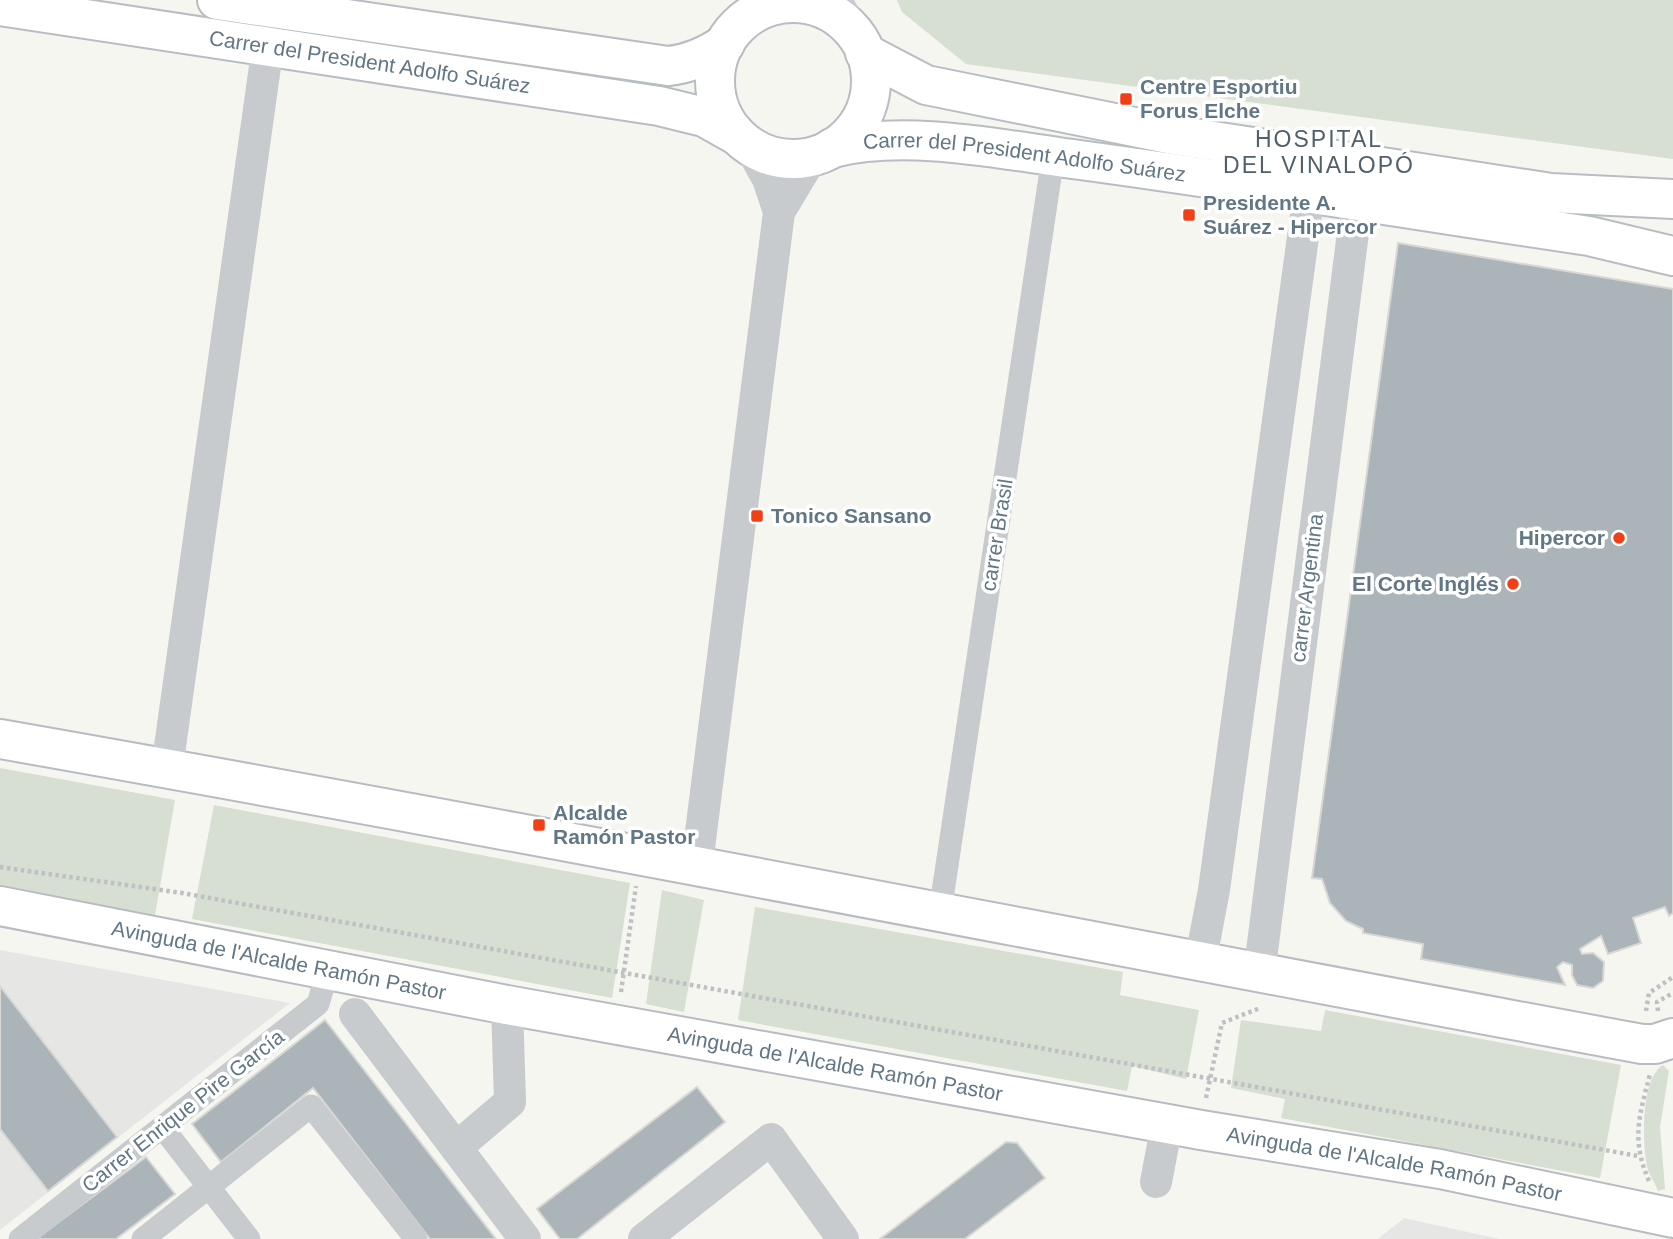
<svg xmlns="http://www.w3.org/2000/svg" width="1673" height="1239" font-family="Arial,sans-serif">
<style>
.built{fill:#e6e7e5}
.green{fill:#d7ded2}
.building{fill:#abb4b9;stroke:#d7d7d4;stroke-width:2}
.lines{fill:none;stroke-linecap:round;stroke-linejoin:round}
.secondary-casing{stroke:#b7bdc1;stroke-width:42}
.primary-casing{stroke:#b8bcc0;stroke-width:42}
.path{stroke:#bec1c3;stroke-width:4.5;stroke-dasharray:3.5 3.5;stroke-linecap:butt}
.pedestrian{stroke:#c8cbce;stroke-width:23}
.minor{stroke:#c8cbce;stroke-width:32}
.secondary{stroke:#fff;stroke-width:38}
.primary{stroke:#fff;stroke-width:38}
.poi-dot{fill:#f13f16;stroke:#fff;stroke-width:2.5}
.labels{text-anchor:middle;stroke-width:7;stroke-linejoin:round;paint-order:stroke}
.street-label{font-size:21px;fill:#627785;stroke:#fff}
.poi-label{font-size:21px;font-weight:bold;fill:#627785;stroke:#fff;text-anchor:start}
.neighbourhood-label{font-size:23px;letter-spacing:2px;fill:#516069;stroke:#fff}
</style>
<rect width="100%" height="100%" fill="#f6f6f1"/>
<!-- built -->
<path class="built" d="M0 950 290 1003 0 1230Z
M1404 1218 1500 1239H1378Z"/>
<!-- green -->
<path class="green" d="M897 0H1673V159L966 64 902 12Z
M0 768 175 800 155 915 0 886Z
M214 805 630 883 612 998 192 919Z
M662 890 704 900 684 1012 646 1004Z
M755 907 1123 972 1120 995 1199 1010 1186 1079 1132 1066 1127 1091 738 1020Z
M1325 1010 1621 1065 1600 1178 1281 1118 1285 1099 1231 1088 1241 1020 1321 1031Z
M1663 1065 1669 1071 1660 1127 1665 1189 1658 1191C1655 1182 1648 1174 1647 1166 1642 1143 1641 1077 1663 1065Z"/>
<!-- building -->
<path class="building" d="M1398 243 1673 289V913L1669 916 1665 907 1633 918 1641 943 1608 954 1601 936 1580 949 1582 954 1593 953 1604 962 1603 981 1593 988 1577 985 1572 975V965L1563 962 1557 967 1565 985 1421 959 1423 944 1363 933V929L1346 921 1330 903 1322 879 1312 878Z
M1398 243 1673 289V913L1669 916 1665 907 1633 918 1641 943 1608 954 1601 936 1580 949 1582 954 1593 953 1604 962 1603 981 1593 988 1577 985 1572 975V965L1563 962 1557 967 1565 985 1421 959 1423 944 1363 933V929L1346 921 1330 903 1322 879 1312 878Z
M0 986 117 1137 48 1191 0 1129Z
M325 1020 496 1239H430L313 1088 221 1162 192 1124Z
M697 1087 725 1122 577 1239H560L537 1209Z
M1006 1142 1017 1143 1045 1178 965 1239H880Z
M146 1157 175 1194 116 1239H36Z"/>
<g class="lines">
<!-- secondary casing -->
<g class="secondary-casing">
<g id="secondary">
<path d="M217 0 668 66C690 64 707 56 725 44"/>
<circle cx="793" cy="81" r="78"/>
<path id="s1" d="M0 6 659 106 704 117 736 135"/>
<path d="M865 53 926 85 1174 135 1551 193 1673 199"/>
<path id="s2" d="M832 148C909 129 1002 150 1080 160 1250 183 1419 211 1589 236L1673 256"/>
</g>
</g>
<!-- primary casing -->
<g class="primary-casing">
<g id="primary">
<path d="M0 739C548 835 1094 943 1642 1044H1655L1673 1038"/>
<path id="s3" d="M0 906 507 1005 1201 1130 1440 1169 1673 1218"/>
</g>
</g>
<!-- path -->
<path class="path" d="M0 867 182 893 1638 1156
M621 992 636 886
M1646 1011 1649 993 1673 977
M1658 1011 1657 1002 1673 993
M1206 1098 1222 1023 1260 1008
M1649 1181C1631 1140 1639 1116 1650 1074"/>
<!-- pedestrian -->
<path class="pedestrian" d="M940 912 1053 157
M163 1128 249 1239
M20 1239 318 1004 328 970
M143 1239 311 1106 416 1239"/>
<!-- minor -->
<path class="minor" d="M836 0 853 32
M781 4 786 0
M749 145 768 179 779 212
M167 768 268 45
M697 864 779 212 806 167 820 153
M1200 963 1214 890 1309 193
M1259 975 1357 201
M355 1014 525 1239
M456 1148 510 1102 507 1005
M1156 1182 1167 1124
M644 1239 771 1139 843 1239"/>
<!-- secondary -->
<use href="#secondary" class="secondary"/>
<!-- primary -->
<use href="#primary" class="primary"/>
</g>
<!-- markers -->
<g class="poi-dot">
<rect x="1119" y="92" width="14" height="14" rx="3.5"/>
<rect x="1182" y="208" width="14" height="14" rx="3.5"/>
<rect x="750" y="509" width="14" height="14" rx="3.5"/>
<circle cx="1619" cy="538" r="7"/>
<circle cx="1513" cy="584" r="7"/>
<rect x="532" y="818" width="14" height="14" rx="3.5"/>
</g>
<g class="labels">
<!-- street labels -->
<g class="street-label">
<text dy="7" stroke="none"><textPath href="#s1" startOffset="374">Carrer del President Adolfo Suárez</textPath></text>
<text dy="7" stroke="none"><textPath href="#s2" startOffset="194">Carrer del President Adolfo Suárez</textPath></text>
<text transform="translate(997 535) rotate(-81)" y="7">carrer Brasil</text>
<text transform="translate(1307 588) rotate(-83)" y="7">carrer Argentina</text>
<text dy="7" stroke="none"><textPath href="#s3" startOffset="284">Avinguda de l'Alcalde Ramón Pastor</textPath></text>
<text dy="7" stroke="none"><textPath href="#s3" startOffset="850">Avinguda de l'Alcalde Ramón Pastor</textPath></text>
<text transform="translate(183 1111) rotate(-38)" y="7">Carrer Enrique Pire García</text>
<text dy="7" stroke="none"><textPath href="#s3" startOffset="1418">Avinguda de l'Alcalde Ramón Pastor</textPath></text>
</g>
<!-- poi labels -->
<g class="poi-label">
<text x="1140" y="94">Centre Esportiu<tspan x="1140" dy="24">Forus Elche</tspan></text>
<text x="1203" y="210">Presidente A.<tspan x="1203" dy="24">Suárez - Hipercor</tspan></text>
<text x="771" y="523">Tonico Sansano</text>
<text x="1605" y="545" text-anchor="end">Hipercor</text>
<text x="1499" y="591" text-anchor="end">El Corte Inglés</text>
<text x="553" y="820">Alcalde<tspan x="553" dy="24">Ramón Pastor</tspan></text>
</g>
<!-- neighbourhood labels -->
<g class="neighbourhood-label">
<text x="1319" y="147">HOSPITAL<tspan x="1319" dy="26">DEL VINALOPÓ</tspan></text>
</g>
</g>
</svg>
